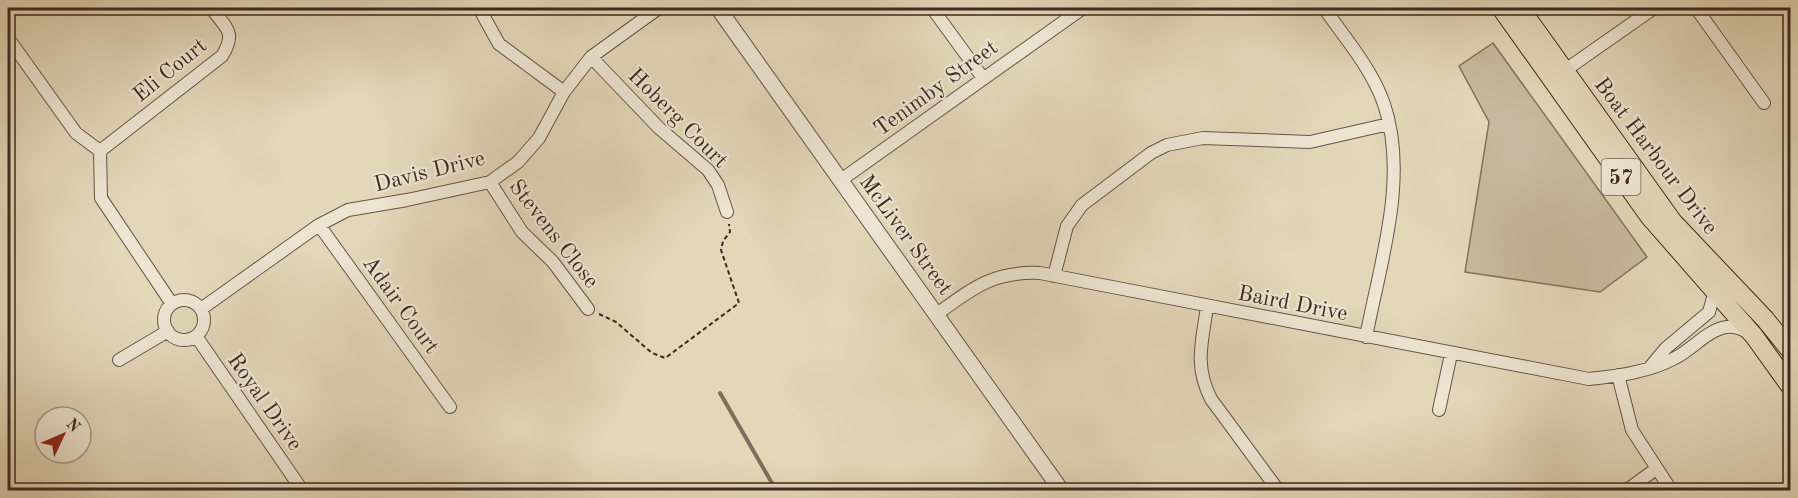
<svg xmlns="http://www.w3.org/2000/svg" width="1798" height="498" font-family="'Old Standard TT',serif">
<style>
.green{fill:#c7b99f;stroke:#82725f;stroke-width:1.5}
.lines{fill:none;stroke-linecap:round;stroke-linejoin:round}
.stream{stroke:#7f6e5c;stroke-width:4}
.minor-casing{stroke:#675546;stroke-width:14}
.tertiary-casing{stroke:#675546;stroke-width:17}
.primary-casing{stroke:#3e2a1f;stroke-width:20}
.path{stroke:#3e2a1f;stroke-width:2;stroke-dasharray:4.5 3;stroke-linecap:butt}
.minor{stroke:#ede4d2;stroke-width:12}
.tertiary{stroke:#ede4d2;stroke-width:15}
.primary{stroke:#e3d6b9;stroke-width:18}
.labels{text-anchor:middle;stroke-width:4.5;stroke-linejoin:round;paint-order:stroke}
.shield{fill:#ede4d2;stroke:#726255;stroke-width:1.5}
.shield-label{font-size:21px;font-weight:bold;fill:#3e2a1f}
.street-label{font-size:22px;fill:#3e2a1f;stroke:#ede4d2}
</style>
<rect width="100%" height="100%" fill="#e3d6b9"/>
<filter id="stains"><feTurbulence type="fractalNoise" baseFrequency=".00333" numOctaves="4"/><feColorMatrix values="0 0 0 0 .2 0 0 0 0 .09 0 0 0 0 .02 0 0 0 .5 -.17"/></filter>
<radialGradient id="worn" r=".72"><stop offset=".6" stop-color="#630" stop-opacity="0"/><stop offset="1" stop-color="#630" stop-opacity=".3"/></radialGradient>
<!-- green -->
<path class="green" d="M1493 43 1647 257 1600 292 1465 272 1489 122 1459 66Z"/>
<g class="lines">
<!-- stream -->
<path class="stream" d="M720 393 776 490"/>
<!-- minor casing -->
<g class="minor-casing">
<path id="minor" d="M479 8 499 44 564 92
M932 8 983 78
M1324 8C1345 38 1372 69 1384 104 1409 178 1380 263 1366 337
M1696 8 1764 103
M8 38 76 133 100 151 101 198 172 304
M591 57 659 128 708 170 718 185 727 212
M1564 71 1654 8
M100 151 222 56C237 32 226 28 211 8
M841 180 1083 8
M490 182 522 232 553 262 588 309
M319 225 450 407
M1054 276 1067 226 1082 205 1151 153 1167 145 1203 138 1310 142 1389 124
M164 320a20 20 0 1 1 40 0a20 20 0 1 1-40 0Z
M1207 307C1202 342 1194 366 1211 399L1278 490
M201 309 319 225 348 210 407 200 490 182 518 162 539 138 564 92 591 57 659 8
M937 314C973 288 993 271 1040 273L1589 379C1617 376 1650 372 1675 358 1692 350 1708 329 1727 327 1735 326 1742 329 1749 333
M196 336 302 490
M119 360 168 331
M1651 366 1666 348 1709 312 1715 291
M1618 375 1632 430 1671 490
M1439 410 1451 354
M1627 490 1656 469"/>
</g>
<!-- tertiary casing -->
<g class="tertiary-casing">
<path id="tertiary" d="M718 8 1061 490"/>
</g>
<!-- primary casing -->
<g class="primary-casing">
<path id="primary" d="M1501 8 1649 216 1754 336 1790 386
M1520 8 1673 222 1765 319 1790 350"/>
</g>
<!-- path -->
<path class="path" d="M599 314 616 322 652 353 665 358 668 356 739 303 721 250 723 241 730 232 729 224"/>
<!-- minor -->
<use href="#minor" class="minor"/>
<!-- tertiary -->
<use href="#tertiary" class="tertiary"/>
<!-- primary -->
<use href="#primary" class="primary"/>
</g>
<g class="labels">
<!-- shield labels -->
<rect class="shield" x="1601.5" y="159" width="39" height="36" rx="4.5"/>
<g class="shield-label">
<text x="1621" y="184">57</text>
</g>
<!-- street labels -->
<g class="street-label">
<text transform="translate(169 69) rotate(-39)" y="8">Eli Court</text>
<text transform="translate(935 87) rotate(-36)" y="8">Tenimby Street</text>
<text transform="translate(679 117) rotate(45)" y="8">Hoberg Court</text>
<text transform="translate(1657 155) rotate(53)" y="8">Boat Harbour Drive</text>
<text transform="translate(429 170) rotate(-14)" y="8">Davis Drive</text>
<text transform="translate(555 233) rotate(52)" y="8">Stevens Close</text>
<text transform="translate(907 234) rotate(54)" y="8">McLiver Street</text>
<text transform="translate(1293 302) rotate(11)" y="8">Baird Drive</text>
<text transform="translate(402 304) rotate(54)" y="8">Adair Court</text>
<text transform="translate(266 401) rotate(55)" y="8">Royal Drive</text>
</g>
</g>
<!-- margin -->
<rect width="1798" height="498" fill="none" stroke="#e3d6b9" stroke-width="30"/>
<rect x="9" y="9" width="1780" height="480" fill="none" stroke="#3e2a1f" stroke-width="3"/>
<rect x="15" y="15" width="1768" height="468" fill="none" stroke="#3e2a1f" stroke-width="1.5"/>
<!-- north arrow -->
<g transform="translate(63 435) rotate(46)"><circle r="28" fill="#ede4d2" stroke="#a79a8a" stroke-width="1.5"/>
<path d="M0-4.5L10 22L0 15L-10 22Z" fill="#8f2418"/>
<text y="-9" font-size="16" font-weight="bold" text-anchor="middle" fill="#3e2a1f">N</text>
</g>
<rect width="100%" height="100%" filter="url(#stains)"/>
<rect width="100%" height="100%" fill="url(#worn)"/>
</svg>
